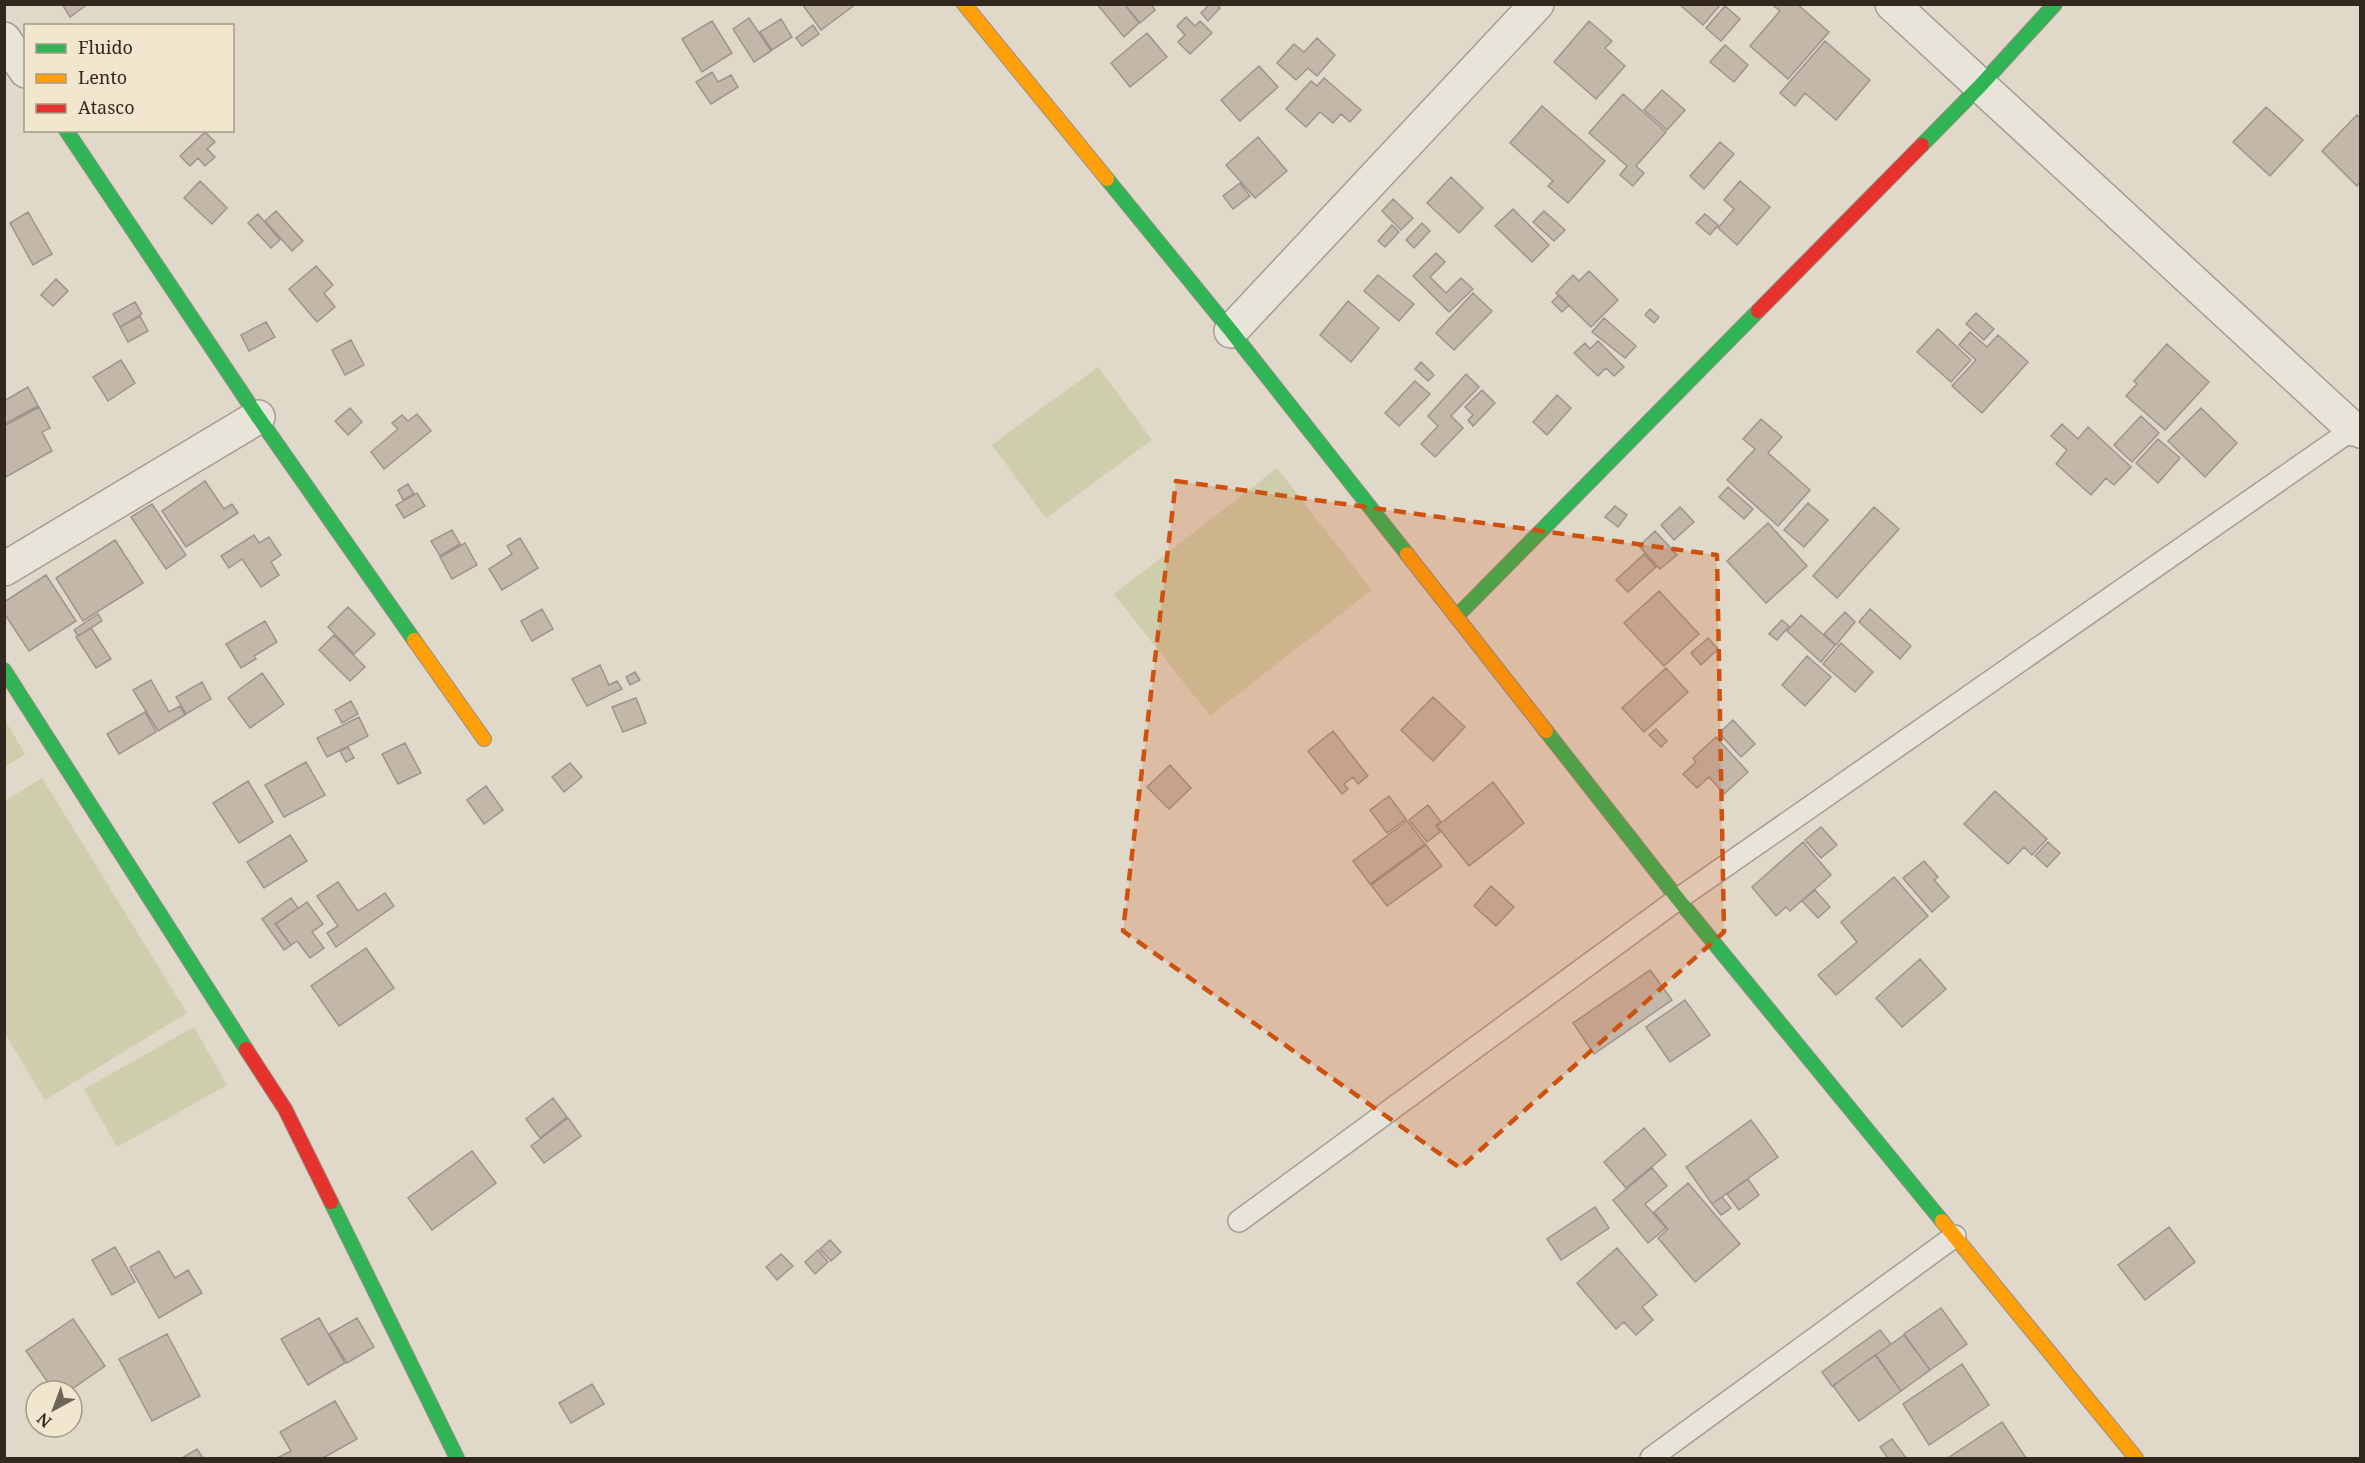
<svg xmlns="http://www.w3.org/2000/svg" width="2365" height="1463" font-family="'Noto Serif',serif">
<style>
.green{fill:#ceceac}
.building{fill:#c3b7aa;stroke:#9f9489;stroke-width:1.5}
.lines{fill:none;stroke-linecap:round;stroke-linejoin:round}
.lane-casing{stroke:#a59d93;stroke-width:24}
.street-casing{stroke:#a59d93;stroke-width:36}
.fast-casing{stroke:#948d83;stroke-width:16}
.slow-casing{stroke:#948d83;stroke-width:16}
.jam-casing{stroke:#948d83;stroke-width:16}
.lane{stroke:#e8e4da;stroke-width:21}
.street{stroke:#e8e4da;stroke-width:33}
.fast{stroke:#30b455;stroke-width:14}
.slow{stroke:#ff9f0a;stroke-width:14}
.jam{stroke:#e5322d;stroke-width:14}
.marked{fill:#cd520f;fill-opacity:0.2;stroke:#cd520f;stroke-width:4.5;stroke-dasharray:12 8;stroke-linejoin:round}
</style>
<rect width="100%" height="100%" fill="#e0d8c9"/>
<!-- green -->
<path class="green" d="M1098 367 1152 440 1046 518 992 445Z
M1277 468 1372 590 1210 716 1114 594Z
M5 720 25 754 5 767H4Z
M42 778 187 1013 45 1100 5 1034V801Z
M194 1027 227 1085 117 1147 84 1089Z"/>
<!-- building -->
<path class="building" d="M62 4H88L70 17Z
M802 4H856L821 30Z
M1097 4H1124L1139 23 1124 37Z
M1124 4H1151L1155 10 1140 23Z
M1210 4H1217L1220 8 1208 21 1201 13Z
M1679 4H1721L1703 25Z
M1775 4H1797L1829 32 1788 79 1750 46 1780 11 1774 6Z
M1725 6 1740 19 1721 41 1706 28Z
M1186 17 1195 26 1200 21 1212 33 1190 54 1178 42 1185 35 1177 26Z
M749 18 771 51 754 62 733 29Z
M781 19 792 37 772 50 760 32Z
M712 21 732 53 702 72 682 39Z
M1589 21 1612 41 1605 48 1625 66 1596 99 1554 62Z
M813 25 819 34 802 46 796 38Z
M1147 33 1167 57 1130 87 1111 63Z
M1317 38 1335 55 1317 76 1308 68 1296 80 1277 63 1294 44 1304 52Z
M1825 41 1870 80 1836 120 1805 93 1795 106 1780 93Z
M1725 45 1748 65 1734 82 1710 62Z
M1259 66 1278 87 1240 121 1221 100Z
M712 72 718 82 731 75 738 87 711 104 696 82Z
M1324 78 1361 110 1350 122 1341 114 1333 123 1320 112 1306 127 1286 109 1311 81 1317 86Z
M1662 90 1685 110 1667 130 1644 110Z
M1623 94 1666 132 1636 166 1644 173 1633 186 1620 175 1627 166 1589 133Z
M1542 106 1605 161 1568 203 1548 186 1553 181 1510 143Z
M2266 107 2303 140 2270 176 2233 142Z
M2357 115 2360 119V182L2357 186 2322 151Z
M205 132 215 142 207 149 215 157 205 166 198 158 190 166 180 156Z
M1258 137 1287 171 1255 198 1226 165Z
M1720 142 1734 154 1704 189 1690 176Z
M1451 177 1483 208 1459 233 1427 203Z
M200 181 227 208 212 224 184 198Z
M1740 181 1770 207 1737 245 1718 228 1734 209 1724 200Z
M1240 183 1250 196 1233 209 1223 196Z
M1393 199 1413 218 1401 230 1382 211Z
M1513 209 1549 245 1532 262 1495 226Z
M276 211 303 241 292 251 265 221Z
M1544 211 1565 230 1554 241 1533 222Z
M28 212 52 254 33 265 10 223Z
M258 214 280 240 271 248 248 223Z
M1705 214 1718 225 1710 235 1696 223Z
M1422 223 1430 231 1414 248 1406 240Z
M1392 225 1399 232 1385 247 1378 241Z
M1436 253 1445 262 1430 277 1446 293 1461 278 1473 289 1449 312 1413 276Z
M316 266 333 285 324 293 335 307 317 322 289 289Z
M1589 271 1618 300 1591 327 1556 293 1573 275 1579 281Z
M1378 275 1414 304 1399 321 1364 291Z
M56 279 68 291 53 306 41 295Z
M1473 293 1492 311 1454 350 1436 333Z
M1559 295 1569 305 1562 312 1552 302Z
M1348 301 1379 328 1351 362 1320 335Z
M135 302 142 314 120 327 113 314Z
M1650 309 1659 317 1654 323 1645 315Z
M1976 313 1994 329 1984 340 1966 324Z
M140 316 148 331 128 342 120 327Z
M1604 318 1636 346 1625 358 1592 332Z
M266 322 275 337 249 351 241 335Z
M1938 329 1971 360 1951 382 1917 352Z
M1970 332 1987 347 1998 335 2028 362 1982 413 1952 386 1976 360 1959 345Z
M351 340 364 365 345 375 332 350Z
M1598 341 1624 367 1614 376 1606 368 1598 376 1574 353 1585 343 1590 349Z
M2167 344 2209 382 2165 430 2126 396 2137 384 2134 381Z
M121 360 135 383 108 401 93 377Z
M1421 362 1434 375 1428 381 1415 369Z
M1466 374 1479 387 1451 416 1463 428 1435 457 1421 444 1438 426 1428 416Z
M1415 381 1430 394 1399 426 1385 413Z
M28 387 38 406 4 424V401Z
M1482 390 1495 403 1473 426 1468 420 1473 415 1465 407Z
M1557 395 1571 408 1547 435 1533 422Z
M39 407 50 428 42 432 52 451 4 478V426Z
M350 408 362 422 348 435 335 421Z
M2201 408 2237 443 2205 477 2168 441Z
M417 414 431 431 384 469 371 452 398 429 392 423 402 415 408 421Z
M2141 416 2159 433 2132 462 2114 445Z
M1761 419 1782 437 1768 453 1810 490 1778 526 1727 480 1755 449 1743 439Z
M2062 424 2078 439 2088 427 2131 467 2114 485 2106 478 2091 495 2056 464 2067 450 2051 436Z
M2158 439 2180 458 2158 483 2136 463Z
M205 481 224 509 232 504 238 513 186 547 162 511Z
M408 484 414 494 403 500 398 490Z
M1728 487 1753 509 1744 519 1719 497Z
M417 493 425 506 404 518 396 505Z
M1808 503 1828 520 1804 547 1784 530Z
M152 504 186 555 166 569 131 517Z
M1615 506 1627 515 1618 527 1605 517Z
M1680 507 1694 522 1674 540 1661 525Z
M1874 507 1899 529 1837 598 1813 576Z
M1768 523 1807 566 1766 603 1727 561Z
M452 530 460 544 440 556 431 541Z
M1655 531 1677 555 1660 569 1639 546Z
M254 535 259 543 269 537 281 555 271 562 279 575 261 587 242 559 229 568 221 556Z
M520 538 538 568 502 590 489 569 512 554 507 546Z
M115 540 143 583 83 621 56 578Z
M465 543 477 565 452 579 440 557Z
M1644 554 1656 567 1628 592 1616 580Z
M46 575 76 621 29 651 4 613V602Z
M1659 591 1699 634 1664 666 1624 623Z
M348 607 375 634 354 654 328 627Z
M542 609 553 629 532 641 521 621Z
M1870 609 1911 646 1900 659 1859 622Z
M1845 612 1855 622 1836 645 1824 634Z
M98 614 102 621 78 636 74 630Z
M1801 615 1835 645 1821 662 1787 631Z
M1782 620 1789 626 1777 640 1769 634Z
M265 621 277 642 254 656 256 659 241 668 226 644Z
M91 628 111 659 96 668 76 637Z
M334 635 365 667 350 681 319 650Z
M1708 638 1718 649 1701 665 1691 653Z
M1841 643 1873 672 1855 692 1823 664Z
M1807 656 1831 677 1805 706 1782 685Z
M600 665 609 685 617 681 622 689 587 706 572 679Z
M1666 668 1688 692 1644 732 1622 708Z
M635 672 640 680 630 685 626 677Z
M262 673 284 704 250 728 228 698Z
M151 680 169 712 180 706 185 715 158 731 133 690Z
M202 682 211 699 186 714 176 697Z
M1433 697 1465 727 1433 761 1401 730Z
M636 698 646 723 623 732 612 707Z
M351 701 358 714 342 723 335 710Z
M145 712 156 732 119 754 107 734Z
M359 717 368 736 327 757 317 738Z
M1733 720 1755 744 1741 757 1719 733Z
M1656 729 1667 741 1661 747 1649 735Z
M1333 731 1368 776 1358 784 1353 777 1344 784 1348 789 1342 794 1308 751Z
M1716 737 1748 772 1724 794 1709 777 1697 788 1683 774 1696 762 1693 758Z
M405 743 421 773 398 784 382 754Z
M348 747 354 758 346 762 340 751Z
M306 762 325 795 284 817 265 785Z
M570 763 582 777 564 792 552 777Z
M1170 765 1191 788 1169 809 1147 787Z
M248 781 273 822 239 843 213 803Z
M1493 782 1524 823 1469 866 1437 826Z
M486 786 503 810 484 824 467 800Z
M1995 791 2047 839 2032 855 2024 847 2008 864 1964 824Z
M1389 796 1406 819 1387 833 1370 810Z
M1428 805 1441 822 1436 825 1440 832 1427 842 1409 820Z
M1407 821 1425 844 1370 884 1353 861Z
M1821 827 1837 845 1821 858 1805 840Z
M290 835 307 861 264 888 247 862Z
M1803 842 1831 875 1790 911 1786 907 1776 916 1752 887Z
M2048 842 2060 853 2047 867 2035 856Z
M1426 845 1442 866 1387 906 1371 885Z
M1924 861 1938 877 1934 880 1949 897 1932 912 1903 878Z
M1894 877 1928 916 1836 995 1818 975 1857 942 1841 922Z
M338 882 358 911 385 893 394 906 336 947 327 933 338 926 317 896Z
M1491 886 1514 907 1496 926 1474 906Z
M1815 890 1830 907 1818 918 1802 901Z
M291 898 298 908 275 924 291 945 284 950 262 919Z
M307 902 323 924 312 932 324 948 310 958 297 941 291 945 276 924Z
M366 948 394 988 339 1026 311 986Z
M1920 959 1946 989 1902 1027 1876 998Z
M1650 970 1672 1000 1594 1054 1573 1023Z
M1685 1000 1710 1035 1670 1062 1646 1027Z
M553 1098 567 1117 540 1138 526 1119Z
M568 1118 581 1136 544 1163 531 1146Z
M1751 1120 1778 1157 1712 1204 1686 1167Z
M1644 1128 1666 1155 1626 1188 1604 1162Z
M472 1151 496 1183 432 1230 408 1198Z
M1652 1168 1667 1186 1645 1204 1666 1228 1648 1243 1613 1200Z
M1748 1179 1759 1195 1739 1210 1727 1194Z
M1688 1183 1740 1244 1695 1282 1658 1238 1668 1229 1654 1212Z
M1722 1197 1731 1208 1721 1215 1712 1204Z
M1595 1207 1609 1228 1561 1260 1547 1239Z
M2169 1227 2195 1262 2145 1300 2118 1265Z
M830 1240 841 1252 831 1261 820 1249Z
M115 1247 135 1282 112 1295 92 1260Z
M1617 1248 1657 1295 1642 1307 1653 1320 1636 1335 1624 1322 1616 1329 1577 1283Z
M818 1250 828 1262 815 1274 805 1262Z
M159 1251 175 1278 188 1270 202 1293 159 1318 130 1267Z
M781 1254 793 1266 777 1280 766 1267Z
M1941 1308 1967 1344 1930 1370 1904 1334Z
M319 1318 345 1363 308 1385 281 1339Z
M357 1318 374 1347 347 1363 329 1334Z
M73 1319 105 1366 69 1391H54L26 1351Z
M1880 1330 1891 1344 1832 1386 1822 1372Z
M167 1334 200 1396 152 1421 119 1359Z
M1904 1335 1930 1370 1901 1391 1876 1355Z
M1875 1355 1901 1391 1859 1421 1833 1386Z
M1962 1364 1989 1405 1929 1445 1903 1404Z
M592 1384 604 1404 571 1423 559 1403Z
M335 1401 357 1439 323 1458H277L291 1451 280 1432Z
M2002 1422 2026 1458H1948Z
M1892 1439 1906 1458H1888L1880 1447Z
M197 1449 203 1458H182Z"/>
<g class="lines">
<!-- lane casing -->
<g class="lane-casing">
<path id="lane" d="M1239 1221 1678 899 2353 429 2360 437
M1651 1458 1955 1236"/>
</g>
<!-- street casing -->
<g class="street-casing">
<path id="street" d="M1892 4 2353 429
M4 39 26 71
M1231 331 1537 4
M4 569 258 417"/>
</g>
<!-- fast casing -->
<g class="fast-casing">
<path id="fast" d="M66 130 258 417 414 640
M1922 145 1980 86 2055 4
M1107 179 1231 331 1407 554
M1457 616 1758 311
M4 670 246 1049
M1546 731 1678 899 1942 1221
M331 1202 457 1458"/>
</g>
<!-- slow casing -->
<g class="slow-casing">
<path id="slow" d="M964 4 1107 179
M1407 554 1546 731
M414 640 484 739
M1942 1221 2136 1458"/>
</g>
<!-- jam casing -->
<g class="jam-casing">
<path id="jam" d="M1758 311 1922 145
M246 1049 285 1109 331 1202"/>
</g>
<!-- lane -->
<use href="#lane" class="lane"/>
<!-- street -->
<use href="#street" class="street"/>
<!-- fast -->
<use href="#fast" class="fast"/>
<!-- slow -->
<use href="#slow" class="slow"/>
<!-- jam -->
<use href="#jam" class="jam"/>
</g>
<!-- marked area -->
<path class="marked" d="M1176 481 1717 555 1724 932 1460 1168 1123 931Z"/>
<!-- border -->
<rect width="2365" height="1463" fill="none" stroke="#31271d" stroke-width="12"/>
<!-- legend -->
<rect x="24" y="24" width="210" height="108" fill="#f1e7cf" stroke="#a49a88" stroke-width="1.5"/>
<rect x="36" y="44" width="30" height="9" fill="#30b455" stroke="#a49a88" stroke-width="1.5"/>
<text x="78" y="54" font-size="18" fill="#31271d">Fluido</text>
<rect x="36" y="74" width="30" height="9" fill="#ff9f0a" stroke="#a49a88" stroke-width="1.5"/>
<text x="78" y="84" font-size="18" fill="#31271d">Lento</text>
<rect x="36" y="104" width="30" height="9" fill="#e5322d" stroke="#a49a88" stroke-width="1.5"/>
<text x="78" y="114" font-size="18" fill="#31271d">Atasco</text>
<!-- north arrow -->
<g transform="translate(54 1409) rotate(221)"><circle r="28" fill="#f1e7cf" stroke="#a49a88" stroke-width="1.5"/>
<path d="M0-4.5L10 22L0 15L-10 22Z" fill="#6e6559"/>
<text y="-9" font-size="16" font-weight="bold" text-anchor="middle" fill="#31271d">N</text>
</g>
</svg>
